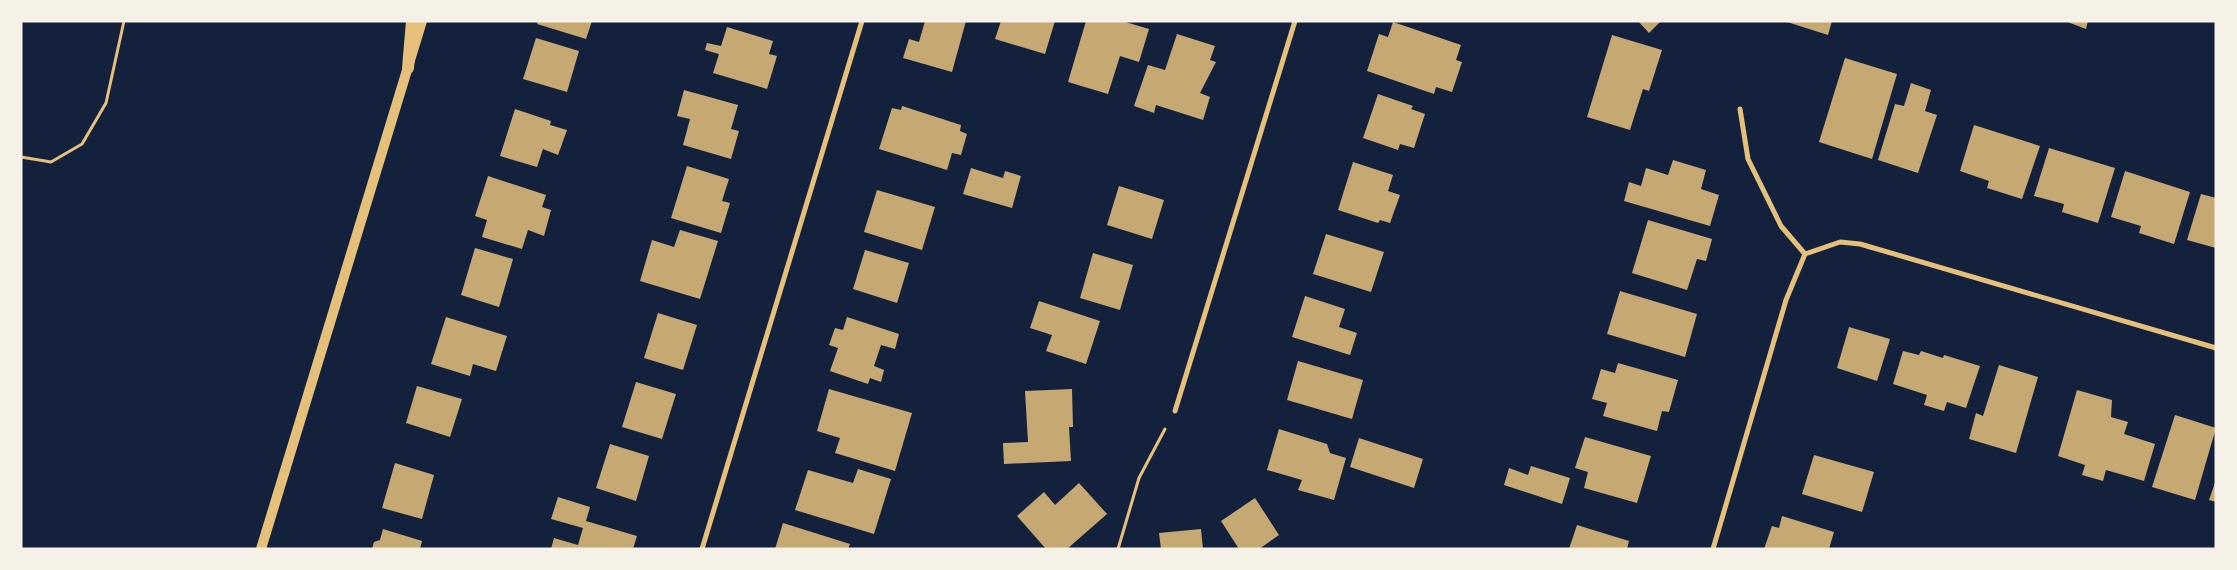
<svg xmlns="http://www.w3.org/2000/svg" width="2237" height="570" font-family="'Fira Sans Condensed',sans-serif">
<style>
.building{fill:#c6a872}
.lines{fill:none;stroke-linecap:round;stroke-linejoin:round}
.path{stroke:#e5c07b;stroke-width:3}
.minor{stroke:#e5c07b;stroke-width:5}
.secondary{stroke:#e5c07b;stroke-width:10}
.primary{stroke:#e5c07b;stroke-width:12}
</style>
<rect width="100%" height="100%" fill="#14213d"/>
<!-- building -->
<path class="building" d="M538 21H592L586 39 537 24Z
M925 21H966L952 72 903 58 909 39 919 42Z
M1001 21H1055L1045 54 995 39Z
M1086 21H1122L1149 29 1139 62 1120 56 1108 94 1068 82Z
M1638 21H1661L1649 33Z
M1784 21H1832L1828 35Z
M2065 21H2088L2086 29Z
M1393 22 1461 45 1456 60 1462 62 1452 92 1436 87 1434 94 1367 71 1379 34 1388 37Z
M727 27 773 41 769 54 777 56 767 89 713 73 719 54 705 50 707 43 721 46Z
M1177 34 1215 46 1210 60 1216 62 1200 93 1210 97 1203 120 1156 105 1154 113 1134 106 1148 65 1165 70Z
M1612 35 1662 50 1649 91 1643 89 1630 130 1587 117Z
M536 38 579 51 567 92 523 79Z
M1845 58 1897 74 1872 159 1819 142Z
M1911 83 1931 90 1925 111 1937 115 1918 173 1878 160 1895 104 1904 106Z
M684 90 738 105 731 129 739 131 731 159 683 145 690 119 677 116Z
M1378 94 1413 106 1411 109 1425 114 1414 148 1400 144 1398 150 1363 138Z
M902 106 961 125 960 131 967 134 961 155 952 153 947 170 879 149 892 108 901 110Z
M515 109 551 121 550 125 567 130 558 155 543 149 537 167 500 156Z
M1974 125 2040 146 2022 199 1987 188 1989 181 1960 171Z
M2049 148 2115 168 2098 223 2062 212 2064 204 2034 196Z
M1673 160 1706 170 1701 189 1719 195 1710 226 1624 201 1629 182 1641 186 1646 168 1668 175Z
M1353 162 1393 175 1388 191 1400 195 1390 223 1380 220 1378 223 1338 210Z
M687 166 729 179 722 201 730 203 721 233 671 218Z
M971 168 1003 178 1005 171 1021 176 1012 208 963 194Z
M2125 171 2190 192 2174 244 2139 233 2141 226 2111 217Z
M488 176 546 195 542 207 551 210 544 236 528 230 522 249 482 237 487 220 475 216Z
M1119 186 1164 200 1152 239 1107 225Z
M877 190 935 207 922 250 864 232Z
M2201 194 2216 198V248L2187 240Z
M1648 220 1712 239 1706 261 1697 259 1687 290 1632 273Z
M680 230 718 241 700 299 640 281 652 240 674 247Z
M1326 234 1384 252 1371 292 1313 274Z
M475 248 513 259 499 307 461 295Z
M865 250 909 263 897 303 853 289Z
M1093 253 1133 265 1120 310 1080 298Z
M1620 291 1697 314 1685 357 1607 334Z
M1305 296 1345 309 1339 327 1357 333 1350 355 1292 337Z
M1039 301 1100 321 1086 364 1046 351 1052 335 1030 328Z
M658 313 697 325 683 370 644 358Z
M446 317 507 336 496 371 473 364 470 376 431 364Z
M847 317 899 334 895 349 881 345 874 366 884 370 881 382 870 378 868 384 830 371 838 348 829 345 835 328 843 330Z
M1849 327 1890 339 1877 381 1837 368Z
M1903 351 1919 355 1921 351 1943 358 1944 355 1980 366 1966 408 1947 402 1944 411 1924 405 1927 395 1893 384Z
M1298 361 1363 380 1352 419 1287 400Z
M1618 363 1678 380 1669 412 1662 411 1657 431 1603 416 1607 403 1592 399 1601 369 1615 373Z
M1999 365 2038 377 2016 453 1969 439 1976 413 1983 416Z
M636 382 676 394 662 439 622 427Z
M417 386 462 399 450 437 406 423Z
M829 389 912 413 895 471 835 453 840 438 817 431Z
M1072 389 1073 427H1069L1071 461 1004 464 1003 443 1028 442 1025 391Z
M2077 390 2112 400 2111 417 2128 422 2124 434 2155 444 2144 481 2106 470 2103 481 2082 475 2085 465 2058 456Z
M2175 415 2216 428 2195 500 2152 487Z
M1279 429 1327 444 1330 453 1346 458 1334 500 1298 490 1302 480 1267 470Z
M1585 437 1651 456 1637 503 1584 488 1588 472 1575 468Z
M1359 438 1423 459 1414 488 1350 467Z
M610 444 649 456 636 501 596 488Z
M1814 455 1874 472 1862 512 1802 494Z
M395 463 434 475 422 519 382 508Z
M1531 466 1570 478 1562 504 1504 485 1509 468 1528 475Z
M858 469 891 479 874 534 795 510 808 470 853 483Z
M2216 480V502L2209 500Z
M1079 483 1107 514 1067 549H1046L1017 516 1044 492 1055 505Z
M558 497 590 507 586 521 637 536 633 549H551L554 538 578 545 583 528 551 519Z
M1255 498 1279 535 1259 549H1239L1221 521Z
M1782 516 1834 532 1829 549H1764L1772 526 1779 528Z
M783 523 850 544 848 549H775Z
M1577 525 1629 541 1627 549H1569Z
M383 529 422 541 420 549H372L374 542 380 540Z
M1201 529 1203 549H1161L1159 533Z"/>
<g class="lines">
<!-- path -->
<path class="path" d="M21 157 51 162 82 144 106 103 124 21
M1118 549 1139 478 1165 429"/>
<!-- minor -->
<path class="minor" d="M1740 109 1748 159 1781 226 1805 254
M1805 254 1840 242 1860 244 2216 348
M1175 411 1295 21
M702 549 862 21
M1713 549 1786 300 1805 254"/>
<!-- secondary -->
<path class="secondary" d="M261 549 422 21"/>
<!-- primary -->
<path class="primary" d="M408 68 412 21"/>
</g>
<!-- border -->
<rect width="2237" height="570" fill="none" stroke="#f6f1e7" stroke-width="45"/>
</svg>
